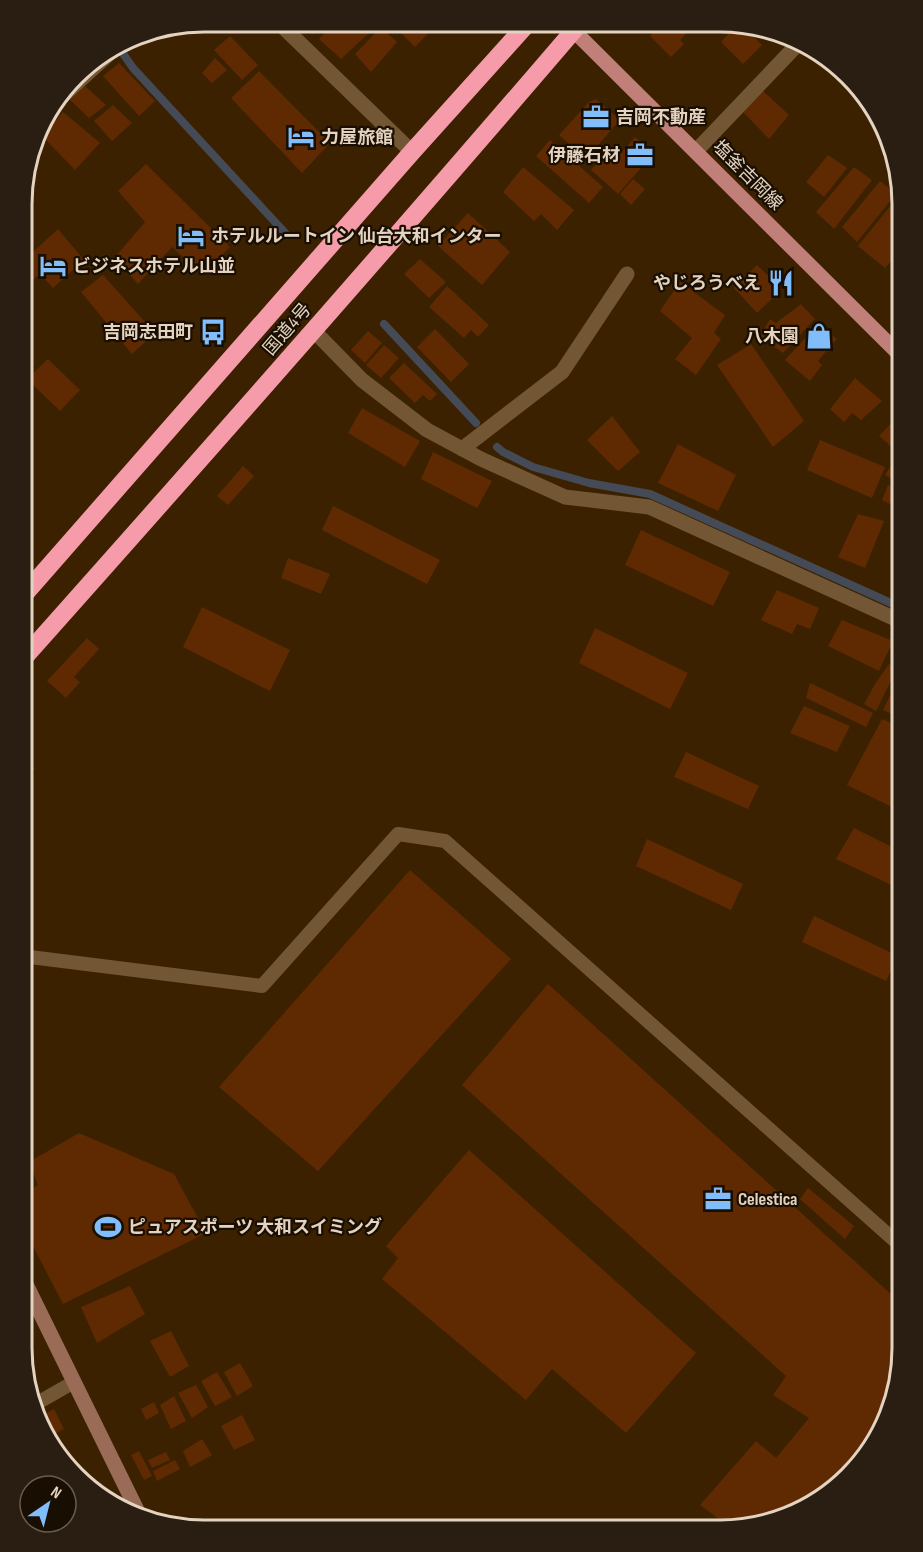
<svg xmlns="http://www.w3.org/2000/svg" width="923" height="1552" font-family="'Sofia Sans Condensed','Noto Sans JP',sans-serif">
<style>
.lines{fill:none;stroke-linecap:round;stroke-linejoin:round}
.stream{stroke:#444a56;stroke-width:8}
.building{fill:#5f2a02}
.lane{stroke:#735633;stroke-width:14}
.street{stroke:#735633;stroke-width:15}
.secondary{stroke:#9a6b56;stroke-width:15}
.primary{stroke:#c17f7a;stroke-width:15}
.highway{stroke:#f59ba9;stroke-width:18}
.labels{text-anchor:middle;stroke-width:4.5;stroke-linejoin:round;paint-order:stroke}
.poi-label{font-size:18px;font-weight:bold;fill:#e4d3c0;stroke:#190e02;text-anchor:start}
.street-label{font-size:18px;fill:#e4d3c0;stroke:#190e02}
.rim{fill:none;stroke:#e4d3c0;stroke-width:3}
</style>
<rect width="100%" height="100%" fill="#3b2100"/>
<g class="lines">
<!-- stream -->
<path class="stream" d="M117 45 133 68 287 235
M384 324 476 423
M497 447 503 452 533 467 589 483 650 494 902 608"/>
</g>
<!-- building -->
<path class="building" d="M203 21H228L215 32Z
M301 21H329L313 34 300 22Z
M336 21 381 22 341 59 319 39Z
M390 22H439L415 47Z
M662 22H697L680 40 684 44 671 57 650 36Z
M719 23H740L762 45 743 64 721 42 729 33Z
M381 27 397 42 371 72 355 54Z
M230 36 258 65 242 80 214 50Z
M215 58 227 70 212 83 202 73Z
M119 63 155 101 139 116 103 76Z
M259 71 330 143 302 173 231 98Z
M85 86 106 105 89 118 69 99Z
M763 91 789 115 769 139 743 112Z
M596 99 620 120 586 159 559 135 589 102Z
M113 105 132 123 112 141 94 121Z
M63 112 100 143 75 170 42 136Z
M635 137 654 153 618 194 591 170 608 150 617 158Z
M550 140 603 187 589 203 536 156Z
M828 155 847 168 824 197 806 182Z
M146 164 230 247 203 275 172 247 138 284 114 258 145 222 118 191Z
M523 167 574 210 557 230 541 214 534 221 503 192Z
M854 167 872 180 834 229 816 212Z
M633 179 645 189 631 205 620 194Z
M880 181 896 194 857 242 842 227Z
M900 194 902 204V249L885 268 858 246Z
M468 213 510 252 482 285 438 246Z
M58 229 84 260 53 288 40 274 22 289V262Z
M420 259 446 282 429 298 404 274Z
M757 265 782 289 757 313 734 288Z
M103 275 155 333 132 354 81 292Z
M680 282 725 315 714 333 721 339 696 375 675 359 692 338 660 311Z
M447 286 489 325 478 337 471 330 464 338 429 307Z
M801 304 815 319 783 353 760 336 770 319 776 323Z
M817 325 837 339 818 361 822 365 810 381 785 360Z
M435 329 469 364 451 382 417 347Z
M368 331 382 343 365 363 351 350Z
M751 344 804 421 773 447 717 365Z
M384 345 399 358 381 378 366 365Z
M48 359 80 390 60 411 27 379Z
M404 363 437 394 430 401 423 395 415 403 389 378Z
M855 378 882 401 861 420 852 413 844 422 830 409Z
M362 408 420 441 405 467 348 433Z
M902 412V454L901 455 879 436Z
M612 416 640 452 618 471 587 440Z
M820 440 885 467 872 498 807 470Z
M678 444 736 475 718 511 658 483Z
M433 452 492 481 477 508 421 479Z
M893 463 902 469V484L885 475Z
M243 466 254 476 228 505 217 496Z
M888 485 901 490 892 505 882 500Z
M333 506 440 560 427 584 322 530Z
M858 514 884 521 865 568 838 557Z
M641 530 730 572 713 606 625 565Z
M288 558 330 574 321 594 281 578Z
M777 590 819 608 810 629 797 624 792 634 761 620Z
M202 607 290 650 270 691 183 647Z
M842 620 893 641 879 671 828 646Z
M595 628 688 673 670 709 579 663Z
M87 638 99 649 74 677 80 682 66 698 47 681Z
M889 664 898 667 876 711 864 704 875 684Z
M902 670V718L883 710Z
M810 683 873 713 866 727 806 698Z
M804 706 850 726 837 752 790 733Z
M882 719 902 728V796L896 809 847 785Z
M686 752 759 786 748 809 674 777Z
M22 757 35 768 22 783Z
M854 828 902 852V890L836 859Z
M647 839 743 884 731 910 636 866Z
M410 870 511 959 318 1171 219 1087Z
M814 916 898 956 886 981 802 942Z
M548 984 902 1304V1361L888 1418 864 1459 789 1517 732 1529 700 1505 756 1441 776 1458 809 1418 773 1395 786 1376 462 1085Z
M79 1133 174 1174 206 1233 63 1304 21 1223V1195L38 1185 29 1162Z
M469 1150 696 1353 626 1433 552 1369 526 1400 382 1279 398 1258 386 1246Z
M808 1188 854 1226 845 1239 800 1199Z
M130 1286 145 1314 97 1343 81 1307Z
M171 1331 189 1366 170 1377 150 1341Z
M240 1363 253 1386 237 1396 224 1372Z
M217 1372 232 1397 215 1406 201 1381Z
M196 1385 208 1407 192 1418 178 1393Z
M174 1396 186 1421 171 1429 160 1405Z
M154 1402 159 1413 146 1420 141 1409Z
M54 1409 64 1429 49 1437 35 1419Z
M242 1415 255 1440 234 1450 221 1426Z
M202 1439 212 1455 190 1467 183 1451Z
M139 1451 152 1476 144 1480 131 1455Z
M166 1452 170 1460 152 1468 148 1460Z
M175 1460 180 1469 157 1481 153 1471Z"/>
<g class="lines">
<!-- lane -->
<path class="lane" d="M22 956 262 986 398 834 445 841 902 1247
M32 1406 74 1382"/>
<!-- street -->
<path class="street" d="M277 21 412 152
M56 102 120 44
M696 151 797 45
M314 331 362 380 427 430 481 459 565 497 649 507 902 622
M462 449 562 372 627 274"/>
<!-- secondary -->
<path class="secondary" d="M21 1274 138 1512"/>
<!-- primary -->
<path class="primary" d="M565 22 902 357"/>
<!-- highway -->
<path class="highway" d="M22 597 412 152 529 22
M22 660C210 449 397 237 581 22"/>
</g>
<!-- icons -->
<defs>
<g id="office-bare" transform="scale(2.07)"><path d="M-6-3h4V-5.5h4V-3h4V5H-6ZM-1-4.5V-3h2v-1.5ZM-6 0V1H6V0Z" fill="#81bdfa" stroke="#190e02" stroke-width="2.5" paint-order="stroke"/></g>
<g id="hotel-bare" transform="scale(2.07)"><path d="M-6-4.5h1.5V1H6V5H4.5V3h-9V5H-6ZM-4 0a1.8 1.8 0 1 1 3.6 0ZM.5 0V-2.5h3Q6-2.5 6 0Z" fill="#81bdfa" stroke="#190e02" stroke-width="2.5" paint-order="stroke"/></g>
<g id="restaurant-bare" transform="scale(2.07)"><path d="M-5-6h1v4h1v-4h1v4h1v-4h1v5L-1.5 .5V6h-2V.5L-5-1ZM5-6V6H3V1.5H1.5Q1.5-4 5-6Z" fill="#81bdfa" stroke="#190e02" stroke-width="2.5" paint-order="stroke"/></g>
<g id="bus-bare" transform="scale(2.07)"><path d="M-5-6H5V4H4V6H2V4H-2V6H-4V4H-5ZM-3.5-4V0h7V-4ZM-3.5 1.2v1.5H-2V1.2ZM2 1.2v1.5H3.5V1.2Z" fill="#81bdfa" stroke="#190e02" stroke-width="2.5" paint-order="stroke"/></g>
<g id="shop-bare" transform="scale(2.07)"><path d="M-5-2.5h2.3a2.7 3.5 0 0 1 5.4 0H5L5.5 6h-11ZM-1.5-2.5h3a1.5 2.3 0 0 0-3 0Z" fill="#81bdfa" stroke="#190e02" stroke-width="2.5" paint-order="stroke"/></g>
<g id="stadium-bare" transform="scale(2.07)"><path d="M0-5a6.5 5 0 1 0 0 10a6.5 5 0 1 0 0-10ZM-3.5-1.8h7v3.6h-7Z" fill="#81bdfa" stroke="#190e02" stroke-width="2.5" paint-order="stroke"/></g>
</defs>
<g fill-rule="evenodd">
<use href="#office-bare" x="596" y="117"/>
<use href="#hotel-bare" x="301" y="137"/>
<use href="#office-bare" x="640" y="155"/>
<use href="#hotel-bare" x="191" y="236"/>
<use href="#hotel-bare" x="53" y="266"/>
<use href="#restaurant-bare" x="781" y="283"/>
<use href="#bus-bare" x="213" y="332"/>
<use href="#shop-bare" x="819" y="336"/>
<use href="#office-bare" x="718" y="1199"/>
<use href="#stadium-bare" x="108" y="1227"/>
</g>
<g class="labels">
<!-- poi labels -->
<g class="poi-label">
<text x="616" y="123">吉岡不動産</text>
<text x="321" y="143">力屋旅館</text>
<text x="620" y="161" text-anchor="end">伊藤石材</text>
<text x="211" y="242">ホテルルートイン 仙台大和インター</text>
<text x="73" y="272">ビジネスホテル山並</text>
<text x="761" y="289" text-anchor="end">やじろうべえ</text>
<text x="193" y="338" text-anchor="end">吉岡志田町</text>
<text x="799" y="342" text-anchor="end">八木園</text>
<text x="738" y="1205">Celestica</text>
<text x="128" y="1233">ピュアスポーツ 大和スイミング</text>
</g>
<!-- street labels -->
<g class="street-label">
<text transform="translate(748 175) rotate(45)" y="6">塩釜吉岡線</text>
<text transform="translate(287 329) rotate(-49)" y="6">国道4号</text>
</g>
</g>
<!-- crop -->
<path d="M0 0H923V1552H0ZM204 32H720A172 172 0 0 1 892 204V1348A172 172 0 0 1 720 1520H204A172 172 0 0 1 32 1348V204A172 172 0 0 1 204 32Z" fill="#291e11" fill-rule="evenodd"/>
<path class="rim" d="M204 32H720A172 172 0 0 1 892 204V1348A172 172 0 0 1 720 1520H204A172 172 0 0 1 32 1348V204A172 172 0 0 1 204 32Z"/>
<!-- north arrow -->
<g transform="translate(48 1504) rotate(35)"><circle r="28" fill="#190e02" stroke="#6a5d4e" stroke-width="1.5"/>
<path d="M0-4.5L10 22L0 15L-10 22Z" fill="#81bdfa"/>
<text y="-9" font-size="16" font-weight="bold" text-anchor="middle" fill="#e4d3c0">N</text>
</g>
</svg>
